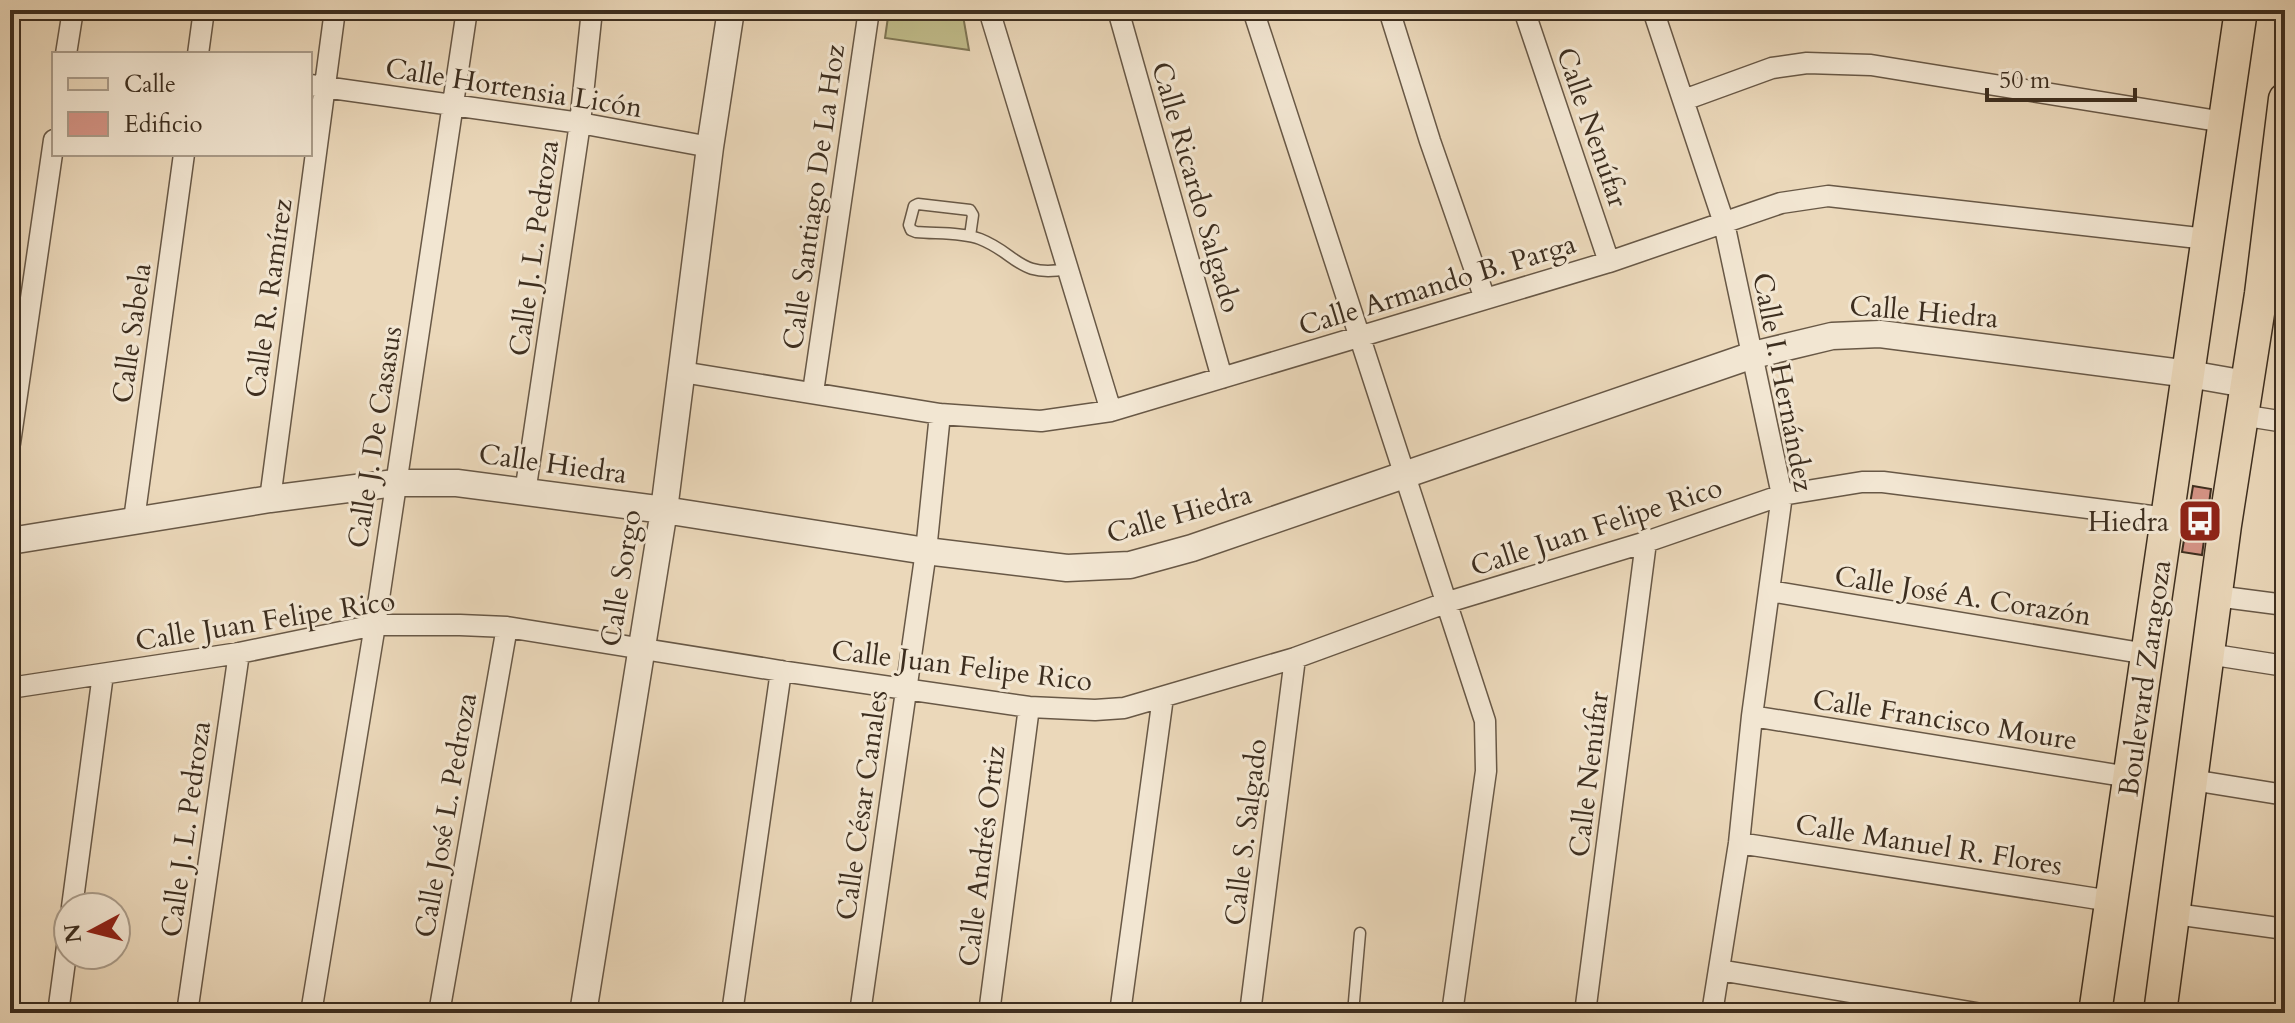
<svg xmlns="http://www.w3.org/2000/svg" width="2295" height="1023" font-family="Cardo,serif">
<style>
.green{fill:#c0bc8a;stroke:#7e7554;stroke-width:2}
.building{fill:#d59486;stroke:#3d2e1f;stroke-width:2}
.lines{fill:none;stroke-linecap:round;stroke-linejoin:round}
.service-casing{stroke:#685846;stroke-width:13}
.minor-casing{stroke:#685846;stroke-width:23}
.tertiary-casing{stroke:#685846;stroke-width:29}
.primary-casing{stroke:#3d2e1f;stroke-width:35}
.service{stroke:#f2e6d2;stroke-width:10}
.minor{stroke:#f2e6d2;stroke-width:20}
.tertiary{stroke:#f2e6d2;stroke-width:26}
.primary{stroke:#ebd8ba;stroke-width:32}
.labels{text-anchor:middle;stroke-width:6;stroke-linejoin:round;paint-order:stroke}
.street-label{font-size:28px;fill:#3d2e1f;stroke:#f2e6d2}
.poi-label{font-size:28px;fill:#3d2e1f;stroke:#f2e6d2;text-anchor:end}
</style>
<rect width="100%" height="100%" fill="#ebd8ba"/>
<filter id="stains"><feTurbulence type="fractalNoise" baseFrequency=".0025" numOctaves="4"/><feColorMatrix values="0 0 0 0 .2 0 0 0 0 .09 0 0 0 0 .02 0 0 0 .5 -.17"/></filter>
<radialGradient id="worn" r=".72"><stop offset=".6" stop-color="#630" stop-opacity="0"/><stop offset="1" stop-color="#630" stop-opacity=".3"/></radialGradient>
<!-- green -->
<path class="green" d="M889 10H962L969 50 885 38Z"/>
<!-- building -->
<path class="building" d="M2193 486 2211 489 2202 555 2182 552Z"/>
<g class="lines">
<!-- service casing -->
<g class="service-casing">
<path id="service" d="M970 236 973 215 970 210 918 204 914 206 909 225 911 230 916 232C936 234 961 232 980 239 1018 254 1018 278 1067 269
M1353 1013 1360 933"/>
</g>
<!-- minor casing -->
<g class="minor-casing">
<path id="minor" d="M989 10 1111 411
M1118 10 1222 378
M1253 10 1485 721 1486 771 1452 1013
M1389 10 1430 141 1485 299
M1524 10 1609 262
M1653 10 1724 223 1782 495 1752 716 1739 843 1712 1013
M66 54 73 10
M198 54 204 10
M310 85 580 123 710 147
M1684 100 1772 68 1807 63 1871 65 2224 122
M2261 294 2285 298
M682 372 940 414 1041 421 1111 411 1609 262 1781 203 1828 196 2207 239
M813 392 869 10
M2241 415 2285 422
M10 443 54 140
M525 493 580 123 592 10
M270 499 335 10
M134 520 184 154
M1770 591 2147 654
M2216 596 2285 605
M2208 654 2285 666
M10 688 239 653 375 625H460L507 627 781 671 1029 707 1095 710 1124 708 1295 658 1448 602 1646 542 1782 495 1862 482H1883L2167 518
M1752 716 2129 777
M2192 780 2285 795
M1739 843 2111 901
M72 907 103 674
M2175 914 2285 929
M1719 970 1976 1013
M58 1013 68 939
M187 1013 239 653
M311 1013 375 625 467 10
M439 1013 507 627
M732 1013 781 671
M860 1013 926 551 940 414
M989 1013 1029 707
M1120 1013 1163 697
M1250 1013 1295 658
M1585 1013 1646 542"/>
</g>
<!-- tertiary casing -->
<g class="tertiary-casing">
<path id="tertiary" d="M10 541 270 499 395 483H457L664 510 926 551 1067 568 1130 565 1192 548 1753 355 1832 336 1880 334 2189 374 2246 384
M583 1013 664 510 710 147 731 10"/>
</g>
<!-- primary casing -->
<g class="primary-casing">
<path id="primary" d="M2095 1013 2241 10
M2160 1013 2225 525 2261 294 2285 99"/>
</g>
<!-- service -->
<use href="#service" class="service"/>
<!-- minor -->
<use href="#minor" class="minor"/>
<!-- tertiary -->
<use href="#tertiary" class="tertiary"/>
<!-- primary -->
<use href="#primary" class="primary"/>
</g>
<!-- icons -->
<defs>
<g id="bus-square" transform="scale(2.3)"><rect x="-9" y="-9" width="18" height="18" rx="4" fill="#8f2418" stroke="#f2e6d2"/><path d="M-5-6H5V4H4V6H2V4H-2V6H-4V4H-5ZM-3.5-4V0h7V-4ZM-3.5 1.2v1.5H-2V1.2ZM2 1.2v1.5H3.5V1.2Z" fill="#fff"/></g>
</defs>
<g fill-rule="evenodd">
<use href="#bus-square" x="2200" y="521"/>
</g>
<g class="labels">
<!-- street labels -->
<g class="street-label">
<text transform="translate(514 87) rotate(9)" y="10">Calle Hortensia Licón</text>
<text transform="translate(1593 127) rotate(71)" y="10">Calle Nenúfar</text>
<text transform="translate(1197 187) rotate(74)" y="10">Calle Ricardo Salgado</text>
<text transform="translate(813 197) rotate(-82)" y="10">Calle Santiago De La Hoz</text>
<text transform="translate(533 248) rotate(-82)" y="10">Calle J. L. Pedroza</text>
<text transform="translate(1437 284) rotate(-17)" y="10">Calle Armando B. Parga</text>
<text transform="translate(268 298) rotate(-82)" y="10">Calle R. Ramírez</text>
<text transform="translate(1924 311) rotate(5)" y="10">Calle Hiedra</text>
<text transform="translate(131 333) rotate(-82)" y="10">Calle Sabela</text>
<text transform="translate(1784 382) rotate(79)" y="10">Calle I. Hernández</text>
<text transform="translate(374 437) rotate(-81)" y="10">Calle J. De Casasus</text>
<text transform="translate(553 463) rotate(8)" y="10">Calle Hiedra</text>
<text transform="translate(1179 513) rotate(-16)" y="10">Calle Hiedra</text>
<text transform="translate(1596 526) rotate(-18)" y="10">Calle Juan Felipe Rico</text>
<text transform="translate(620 578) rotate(-81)" y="10">Calle Sorgo</text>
<text transform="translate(1963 595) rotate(9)" y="10">Calle José A. Corazón</text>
<text transform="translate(265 620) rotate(-9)" y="10">Calle Juan Felipe Rico</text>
<text transform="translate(962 665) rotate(7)" y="10">Calle Juan Felipe Rico</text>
<text transform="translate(2144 678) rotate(-82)" y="10">Boulevard Zaragoza</text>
<text transform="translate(1945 719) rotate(9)" y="10">Calle Francisco Moure</text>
<text transform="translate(1588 774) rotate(-83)" y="10">Calle Nenúfar</text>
<text transform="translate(861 805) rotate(-82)" y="10">Calle César Canales</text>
<text transform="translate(445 815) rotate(-80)" y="10">Calle José L. Pedroza</text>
<text transform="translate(185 829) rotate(-82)" y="10">Calle J. L. Pedroza</text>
<text transform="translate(1245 832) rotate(-83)" y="10">Calle S. Salgado</text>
<text transform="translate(1929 844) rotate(9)" y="10">Calle Manuel R. Flores</text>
<text transform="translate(981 856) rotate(-83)" y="10">Calle Andrés Ortiz</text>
</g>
<!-- poi labels -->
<g class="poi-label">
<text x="2169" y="531">Hiedra</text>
</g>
</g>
<!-- margin -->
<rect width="2295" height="1023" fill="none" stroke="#ebd8ba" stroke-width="40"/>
<rect x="12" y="12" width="2271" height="999" fill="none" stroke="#3d2e1f" stroke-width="4"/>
<rect x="20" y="20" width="2255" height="983" fill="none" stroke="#3d2e1f" stroke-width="2"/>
<!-- legend -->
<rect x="52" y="52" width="260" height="104" fill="#f2e6d2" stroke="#aa9c8a" stroke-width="2"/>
<rect x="68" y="78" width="40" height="12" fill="#ebd8ba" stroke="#aa9c8a" stroke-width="2"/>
<text x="124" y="92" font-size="24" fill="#3d2e1f">Calle</text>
<rect x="68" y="112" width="40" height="24" fill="#d59486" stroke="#aa9c8a" stroke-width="2"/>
<text x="124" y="132" font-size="24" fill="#3d2e1f">Edificio</text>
<!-- north arrow -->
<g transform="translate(92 931) rotate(263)"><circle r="38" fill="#f2e6d2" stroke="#aa9c8a" stroke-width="2"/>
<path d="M0-6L14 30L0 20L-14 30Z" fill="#8f2418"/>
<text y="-12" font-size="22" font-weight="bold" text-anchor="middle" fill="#3d2e1f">N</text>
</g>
<!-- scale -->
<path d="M1987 88v12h148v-12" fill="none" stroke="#3d2e1f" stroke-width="4"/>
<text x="1999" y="88" font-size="24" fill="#3d2e1f" stroke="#f2e6d2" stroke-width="6" paint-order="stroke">50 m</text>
<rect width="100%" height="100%" filter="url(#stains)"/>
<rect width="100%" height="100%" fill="url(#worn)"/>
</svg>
